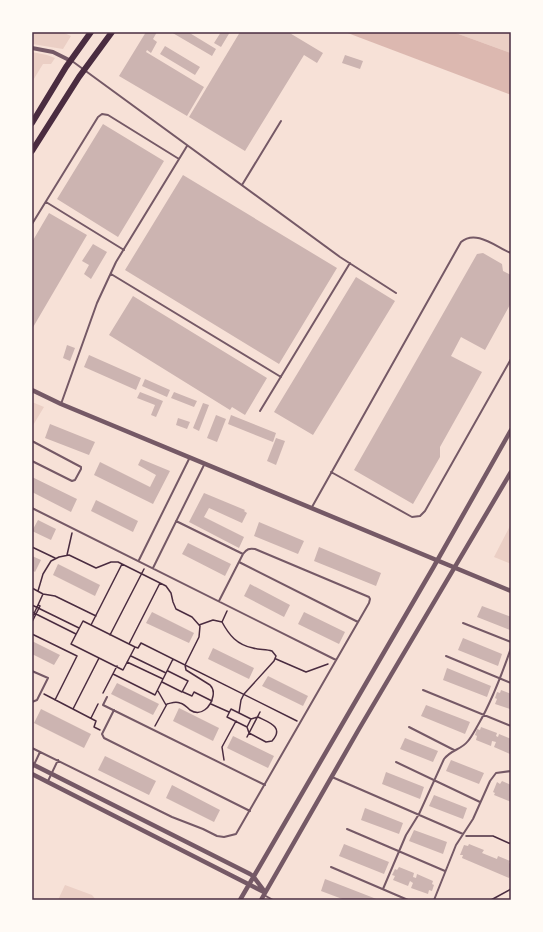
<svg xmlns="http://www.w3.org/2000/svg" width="543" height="932" font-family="'Varela Round',sans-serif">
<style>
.green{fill:#ebcfc5}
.water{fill:#dcb8b0}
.building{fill:#ccb4b1}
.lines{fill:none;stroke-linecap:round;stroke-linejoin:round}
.path{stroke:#4a2c40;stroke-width:1.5}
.service{stroke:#755966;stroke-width:2}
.minor{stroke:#755966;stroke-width:4}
.tertiary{stroke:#755966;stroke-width:4.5}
.trunk{stroke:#4a2c40;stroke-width:6}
.neatline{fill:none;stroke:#4a2c40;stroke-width:1.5}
</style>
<rect width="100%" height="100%" fill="#f7e1d7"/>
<!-- green -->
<path class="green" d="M32 32H62L71 36 63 49 32 44Z
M453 32H511V53Z
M32 52 47 55 55 58 51 64H43L32 82Z
M32 402 44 407 32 427Z
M511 524V564L494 557Z
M65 885 92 895 96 900H58Z"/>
<!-- water -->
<path class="water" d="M345 32H453L511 53V95Z"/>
<!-- building -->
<path class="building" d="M146 32H157L153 39 157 42 151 53 147 50 146 52 204 87 187 116 119 76Z
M171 32H188L216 49 212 56Z
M221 32H230L221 47 214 43Z
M240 32H288L323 53 317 63 304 55 245 151 189 117Z
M165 46 200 67 195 75 160 54Z
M345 55 363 61 360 69 342 63Z
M103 124 164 161 118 237 57 199Z
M183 175 337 268 279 364 125 270Z
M49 213 87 235 32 329V242Z
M93 244 107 252 91 279 84 274 89 265 82 261Z
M483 253 502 264 503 271 511 275V303L485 350 461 337 451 356 482 372 440 447V457L413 504 354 470 477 254Z
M356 277 395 301 313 435 274 412Z
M133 296 267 378 245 415 232 407 230 410 109 335Z
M67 345 75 348 70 361 63 358Z
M89 355 141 378 136 390 84 367Z
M145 379 170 390 167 397 142 386Z
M140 392 163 401 156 417 151 415 155 405 137 398Z
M174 392 197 401 194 407 171 398Z
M203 403 209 405 199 431 193 428Z
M216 415 226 419 217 442 207 438Z
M231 415 276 433 273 442 228 424Z
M178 418 190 422 187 429 176 425Z
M50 424 95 442 89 455 45 438Z
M276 438 285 441 276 465 267 461Z
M141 459 170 471 153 504 94 475 100 462 150 487 156 475 138 465Z
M32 477 77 499 71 512 32 492Z
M204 493 245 510 244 511 247 513 242 523 209 508 204 517 244 537 239 548 189 522Z
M96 500 138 521 133 532 91 511Z
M38 520 56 529 51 540 32 531Z
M259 522 304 541 298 554 254 536Z
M188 543 231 564 225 576 182 554Z
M319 547 381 573 376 586 314 561Z
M32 556 41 560 35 572 32 570Z
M58 564 100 585 95 596 53 575Z
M250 584 290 605 284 617 244 596Z
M482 606 511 617 510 630 477 617Z
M152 612 194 633 189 643 146 623Z
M304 612 345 632 339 644 298 624Z
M463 638 502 654 498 666 458 650Z
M32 641 60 655 54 665 32 654Z
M213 648 254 668 249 679 208 659Z
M447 668 491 686 487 697 443 680Z
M268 676 308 696 303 706 262 686Z
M117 683 159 704 153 715 111 694Z
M501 690 511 694 510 709 495 704 497 699 495 698 497 692 500 693Z
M426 705 470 722 465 734 421 716Z
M179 708 219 728 213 741 173 721Z
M41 709 91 734 84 748 34 723Z
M481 727 497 733 496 736 498 737 499 734 511 739 510 754 494 747 496 742 492 741 491 746 476 740 477 736 475 735 477 729 480 730Z
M233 736 274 756 268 768 227 748Z
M405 738 438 751 433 762 400 749Z
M105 756 156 781 149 795 98 770Z
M451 760 484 773 479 784 446 771Z
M386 772 424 787 420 799 382 784Z
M502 781 511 785V802L494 795 495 793 493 792 497 782 500 784Z
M172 785 220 810 214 822 166 798Z
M434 795 467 808 463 819 429 806Z
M365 808 403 823 399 834 361 820Z
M414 830 447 842 443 854 409 841Z
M344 844 389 862 384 874 339 856Z
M469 844 484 850 482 853 497 859 498 856 510 861 509 863 511 864V876H510L509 878 462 858 463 855H460L464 845 468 846Z
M399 867 414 873 413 877 416 878 417 874 433 881 432 884 434 885 432 891 429 890 428 894 411 888 413 883 410 881 408 886 393 880 395 876 392 875 395 869 397 870Z
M325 879 379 900H345L321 891Z"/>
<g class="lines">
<!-- path -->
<path class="path" d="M32 547 55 558
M67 555 72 533
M32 588 43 594 55 596 96 616
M38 591 43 574 51 561 59 557 69 555 96 568 111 562H118L166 586 171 593 173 602 176 609 192 617 200 626 199 637 185 665 186 670 210 685C213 688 214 691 213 696 211 707 201 717 190 710 187 707 184 704 180 703 175 701 172 703 167 704L155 726
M32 605 79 628
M32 612 76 634
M32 618 43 594
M83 621 135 647 123 670 71 644Z
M32 622 40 606 38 605
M222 622 227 611
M91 625 122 564
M199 625 213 620 222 622C229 635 237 645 253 648 259 650 266 649 272 651L276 656 274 661 244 694 241 700 239 713
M32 634 77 656 55 700
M110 635 144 569
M129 644 160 583
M135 647 138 648 141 643 297 721
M131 656 166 673
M276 659 306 672 328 664
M127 662 163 679
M113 674 155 695 173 659
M162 682 182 692 188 681 168 671
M158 691 166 705
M183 692 192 696 194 692 212 701
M103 693 117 666
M44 694 96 721 94 727 100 730
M211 704 229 712
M73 709 99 658
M91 718 98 704
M247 727 251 719 231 709 227 717 247 727 249 733 266 742 272 741C285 727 268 722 258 717L251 719
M247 737 260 712
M224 760 222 747 236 721
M466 836H493L511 844
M491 900 511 889"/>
<!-- service -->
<path class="service" d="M72 61 340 257 396 293
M242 185 281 121
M46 202 124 250
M32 224 98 117 102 114 108 115 179 159
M111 274 281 377
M61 404 97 303 116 262 187 146
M260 411 350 263
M32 441 81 467V469L75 480 72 481 32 461
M331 472 412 517 420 516 425 511 511 359
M312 507 461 242C476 229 496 247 511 253
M32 508 336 660
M176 521 243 554
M139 560 189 459
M239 562 358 622
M153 568 204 465
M463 623 511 642
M446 656 511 683
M32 671 48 678 37 700 32 702
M423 690 511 726
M107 697 103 705 265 785
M114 710 102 734 104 738 250 811
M409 727 454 750
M32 748 172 817 203 829 217 836 224 837 236 834 369 603 370 599 369 597 255 549C249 548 247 549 243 554L219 601
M396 762 480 802
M32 769 40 752
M332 777 463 834
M48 781 58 760
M347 829 445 871
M331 867 408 900
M383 889 406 835 419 814 444 759C452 749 461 750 468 741 472 736 475 730 478 725 492 701 502 674 511 648
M264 895 273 900
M434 900 456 845 473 819 490 781 496 773 511 771"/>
<!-- minor -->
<path class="minor" d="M32 48 53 52 71 61"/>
<!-- tertiary -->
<path class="tertiary" d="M32 390 61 404 511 591
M32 764 250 874 253 876 265 892
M32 774 264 892
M240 900 433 568 511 430
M261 900 359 729 511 472"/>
<!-- trunk -->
<path class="trunk" d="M32 123 66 67 91 32
M32 151 79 77 112 32"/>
</g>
<!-- border -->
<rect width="543" height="932" fill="none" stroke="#fffaf5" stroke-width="66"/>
<rect x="33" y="33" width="477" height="866" class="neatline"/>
</svg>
